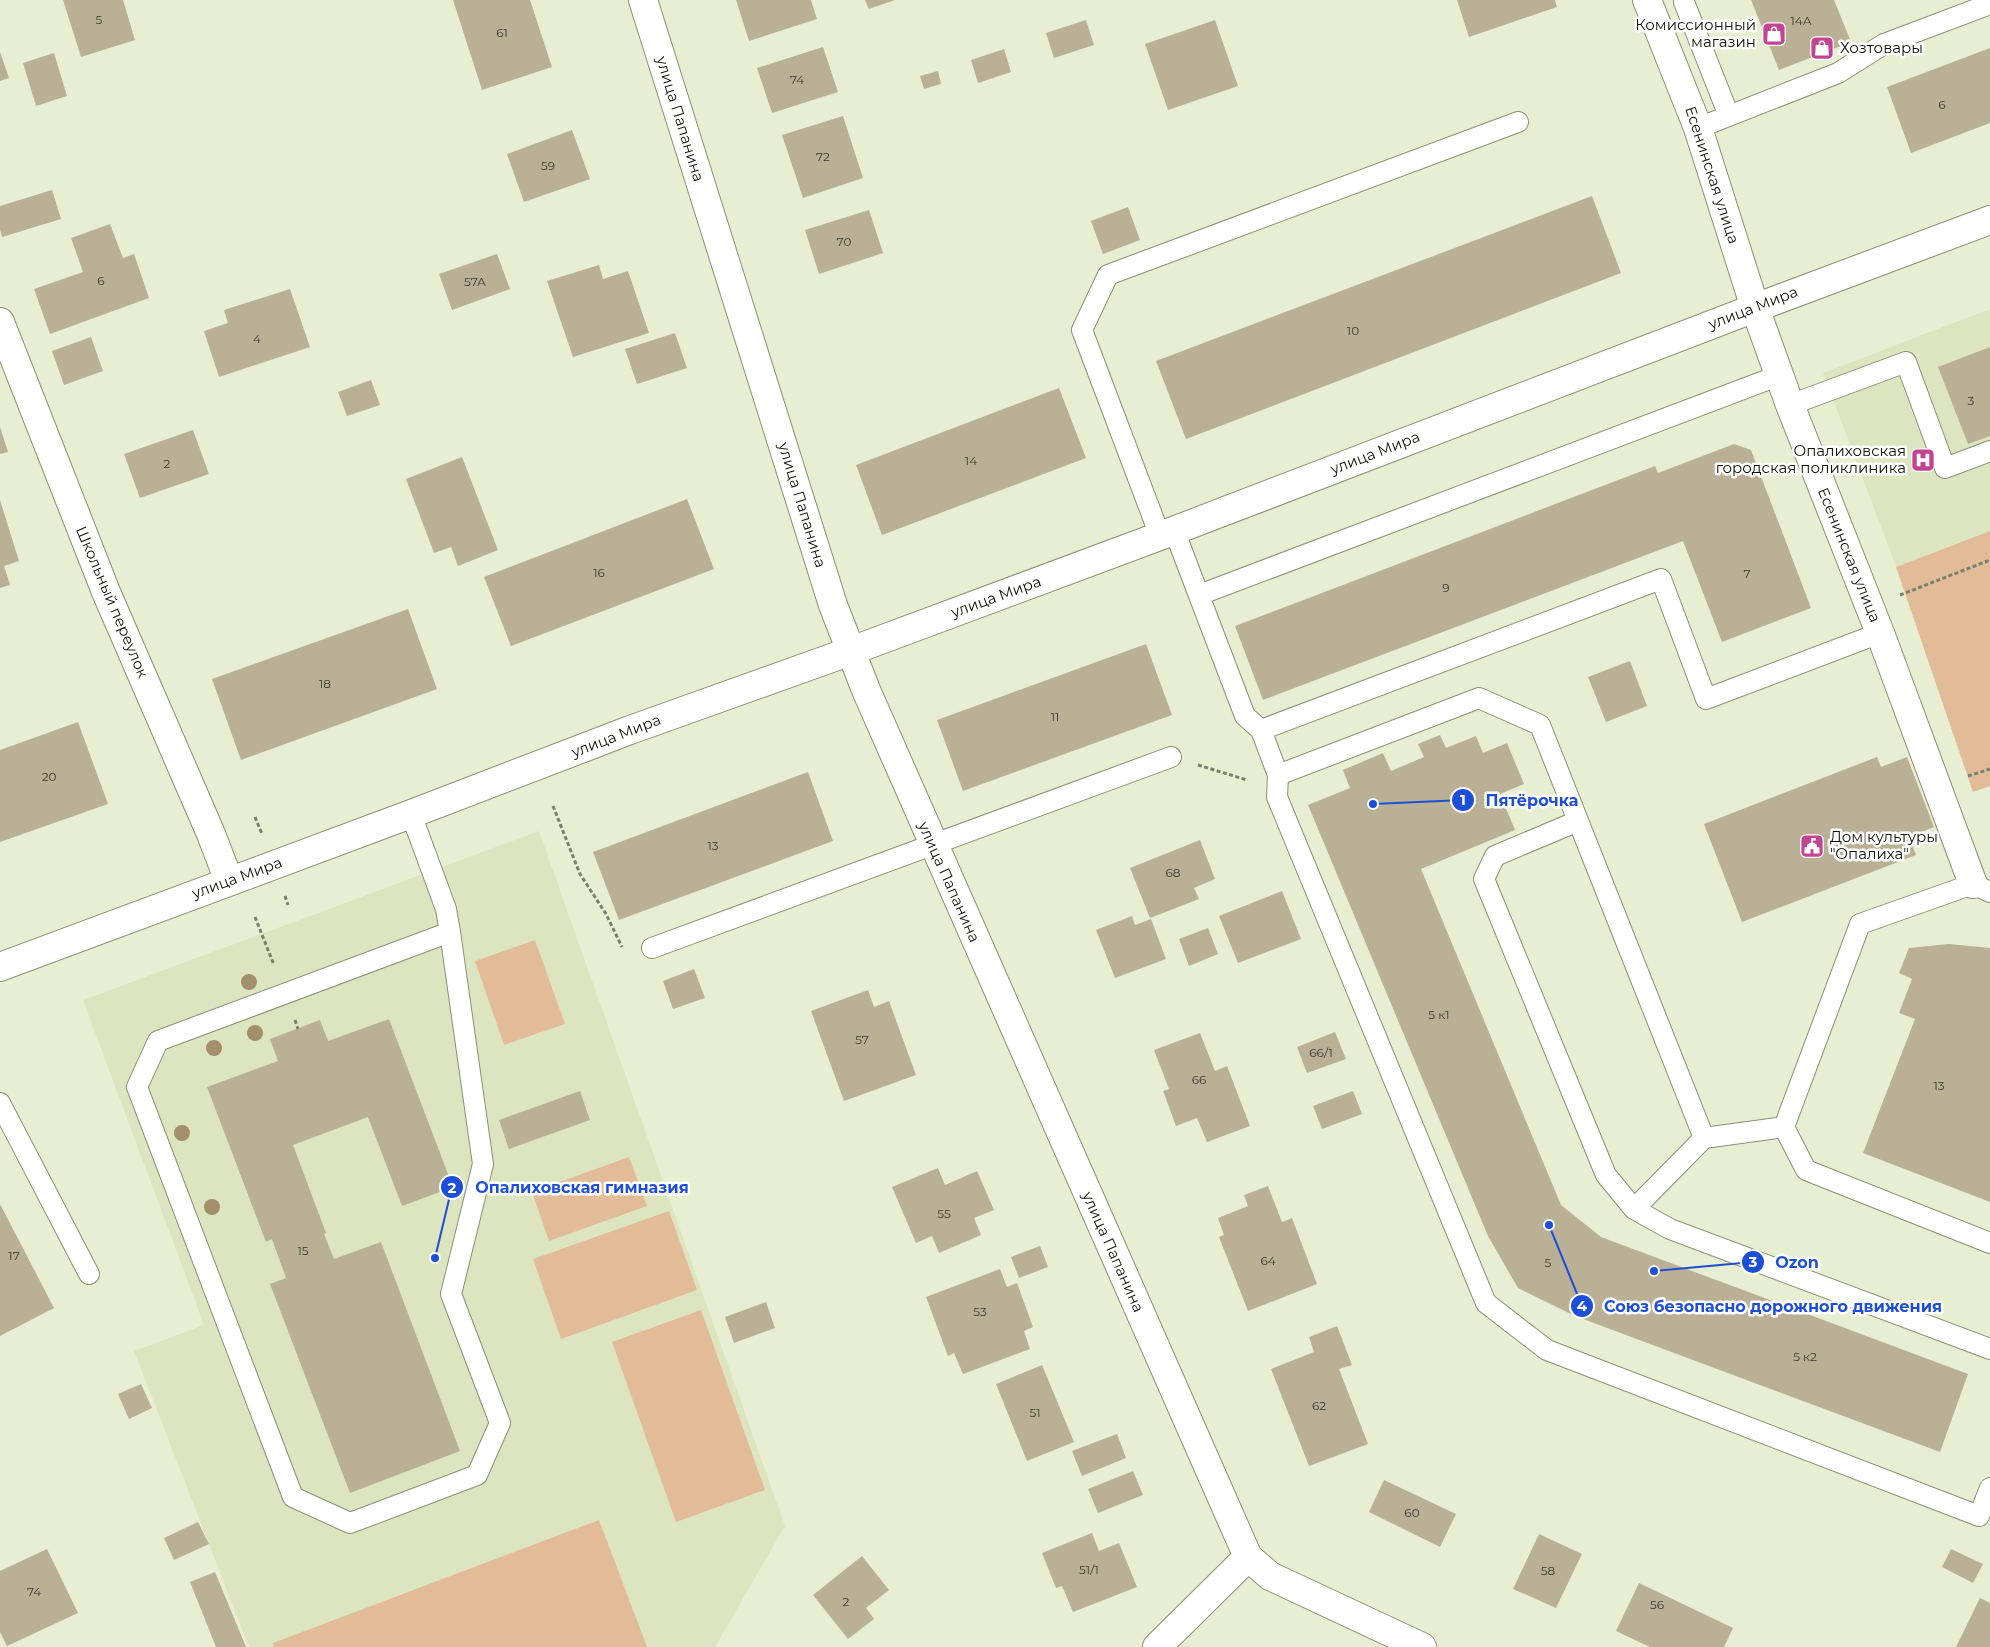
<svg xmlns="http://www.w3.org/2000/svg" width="1990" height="1647" font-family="Montserrat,sans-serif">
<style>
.built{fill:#dde5c0}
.green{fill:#e2bc99}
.building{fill:#bab096}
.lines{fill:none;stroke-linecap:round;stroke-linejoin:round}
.service-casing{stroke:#8a8f75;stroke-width:22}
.minor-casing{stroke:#8a8f75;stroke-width:30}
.tertiary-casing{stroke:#8a8f75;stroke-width:30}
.path{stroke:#7b7f6c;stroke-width:3;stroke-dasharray:4 2.5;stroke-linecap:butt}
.service{stroke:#fff;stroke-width:20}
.minor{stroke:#fff;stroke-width:28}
.tertiary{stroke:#fff;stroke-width:28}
.tree{fill:#a38f6a}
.labels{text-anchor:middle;stroke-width:5;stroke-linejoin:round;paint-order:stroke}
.number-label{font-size:12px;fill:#3a392c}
.poi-label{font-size:15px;fill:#0f1108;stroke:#fff;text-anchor:end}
.street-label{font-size:15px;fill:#0f1108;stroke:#fff}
.leader{fill:none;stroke:#1d4ed8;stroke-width:2}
.callout-dot{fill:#1d4ed8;stroke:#fff;stroke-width:2}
.mark-label{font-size:15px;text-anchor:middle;font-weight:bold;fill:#fff}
.callout-label{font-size:16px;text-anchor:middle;font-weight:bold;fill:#1d4ed8;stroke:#fff;stroke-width:5;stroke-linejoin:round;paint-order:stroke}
</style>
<rect width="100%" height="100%" fill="#e8eed2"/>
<!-- built -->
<path class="built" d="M1990 309V531L1896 567 1823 373Z
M539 831 785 1526 715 1647H249L134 1351 204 1325 83 1000Z"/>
<!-- green -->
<path class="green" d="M1990 531V786L1973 792 1896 567Z
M535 940 565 1024 504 1045 475 961Z
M629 1157 647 1206 549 1241 532 1192Z
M669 1211 697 1290 561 1339 533 1259Z
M701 1310 765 1490 676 1522 612 1342Z
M599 1520 647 1647H274L273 1643Z"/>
<!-- building -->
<path class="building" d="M63 0H123L135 40 81 57Z
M453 0H530L552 67 482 90Z
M736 0H811L817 19 749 41Z
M865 0H895L869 9Z
M1457 0H1555L1557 7 1469 37Z
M1751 0H1834L1851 42 1779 70Z
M1086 20 1094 45 1054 58 1046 33Z
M1215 20 1238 86 1168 110 1145 44Z
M823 47 838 92 772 113 757 68Z
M1990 48V123L1911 153 1887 87Z
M1004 49 1011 72 978 83 971 60Z
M0 52 9 78 0 81Z
M54 53 67 96 36 106 23 63Z
M938 71 941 84 924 89 920 76Z
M843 116 863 178 803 198 782 135Z
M572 130 590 179 524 202 507 154Z
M52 190 61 219 2 237 0 229V206Z
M1592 196 1621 273 1186 439 1156 361Z
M1128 207 1140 240 1103 254 1091 221Z
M869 210 883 253 819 274 805 230Z
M110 224 123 258 134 254 149 298 50 334 34 289 83 272 71 238Z
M497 254 510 289 452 310 439 274Z
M599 265 603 279 628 271 649 333 573 357 547 281Z
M290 289 310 347 219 377 204 331 228 323 224 310Z
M675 333 687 368 637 384 625 349Z
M91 337 103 371 64 385 52 351Z
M1990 347V436L1968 444 1938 367Z
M371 380 380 405 347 416 338 392Z
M1059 388 1086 458 882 535 856 465Z
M0 427 8 452 0 454Z
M193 430 209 474 140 498 124 454Z
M1734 444 1751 450 1811 608 1722 642 1683 541 1263 700 1235 626 1655 466 1658 473Z
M462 457 498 550 458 566 451 547 434 553 406 479Z
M687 499 714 569 511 646 484 577Z
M0 500 19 561 4 566 10 585 0 588Z
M408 609 437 689 241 760 212 679Z
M1146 644 1172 715 963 791 937 720Z
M1630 661 1647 706 1606 722 1588 677Z
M78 722 108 804 0 842V750Z
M1440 735 1446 748 1476 736 1483 753 1507 743 1524 784 1500 794 1515 830 1421 869 1561 1205 1601 1237 1968 1374 1940 1452 1575 1316 1518 1288 1488 1236 1308 805 1350 788 1343 770 1383 753 1391 771 1424 757 1418 744Z
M1877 757 1881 767 1907 757 1934 827 1909 837 1916 855 1742 922 1704 824Z
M808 772 833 841 619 920 593 852Z
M1200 840 1215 879 1194 888 1199 899 1150 918 1130 868Z
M1282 891 1301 939 1238 963 1219 916Z
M1132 916 1135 925 1151 919 1166 959 1115 978 1096 930Z
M1208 928 1218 954 1189 966 1179 939Z
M1949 944 1990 948V1202L1863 1153 1915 1019 1899 1013 1912 979 1899 973 1909 948Z
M694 969 705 998 673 1009 663 981Z
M868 990 874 1007 889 1001 916 1075 844 1101 811 1011Z
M389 1019 453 1187 402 1206 368 1117 293 1145 326 1233 324 1234 334 1259 381 1242 460 1451 350 1493 270 1284 286 1278 272 1239 266 1242 207 1087 278 1061 270 1039 320 1020 328 1041Z
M1335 1032 1346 1059 1307 1073 1297 1047Z
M1200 1033 1215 1071 1227 1066 1250 1126 1207 1142 1197 1118 1176 1126 1163 1091 1169 1089 1154 1050Z
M580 1091 590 1120 509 1149 499 1120Z
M1353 1091 1362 1114 1322 1129 1313 1106Z
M938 1168 945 1185 977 1171 994 1210 974 1218 981 1235 939 1253 932 1236 916 1243 892 1187Z
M1268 1186 1282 1222 1292 1218 1317 1284 1248 1311 1219 1237 1224 1235 1218 1218 1248 1206 1244 1195Z
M0 1204 54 1308 0 1336Z
M1040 1246 1048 1267 1019 1278 1011 1257Z
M1000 1269 1007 1287 1017 1283 1033 1327 1024 1331 1030 1349 963 1374 954 1353 948 1356 926 1297Z
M766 1302 775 1328 734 1343 725 1317Z
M1337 1326 1352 1365 1339 1369 1368 1444 1309 1466 1271 1369 1314 1352 1309 1337Z
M1042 1365 1074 1442 1027 1461 996 1384Z
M141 1384 152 1408 129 1419 118 1394Z
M1117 1434 1126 1458 1082 1476 1072 1451Z
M1133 1471 1143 1495 1098 1513 1088 1489Z
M1384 1480 1456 1514 1440 1547 1369 1512Z
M198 1522 209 1544 174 1560 164 1538Z
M1092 1533 1099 1551 1119 1543 1137 1587 1073 1612 1062 1586 1056 1588 1042 1553Z
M1539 1534 1582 1554 1556 1608 1513 1589Z
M47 1549 78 1613 7 1646 0 1632V1571Z
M1951 1549 1983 1564 1973 1583 1942 1567Z
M862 1556 889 1590 866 1608 874 1619 848 1639 813 1595Z
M215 1572 246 1647H216L190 1582Z
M1639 1583 1733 1628 1724 1647H1650L1616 1631Z
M1980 1598 1990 1603V1647H1956Z"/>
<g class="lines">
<!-- service casing -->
<g class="service-casing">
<path id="service" d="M1684 2 1729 116
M1698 128 1838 73 1884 44 1990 4
M1790 405 1906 362 1945 468 1990 451
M1174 530 1245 716 1261 730 1278 775 1277 797 1486 1303 1547 1350 1979 1516 1990 1488
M1160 536 1082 330 1108 275 1518 122
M1199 595 1780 375
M1261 730 1661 579 1706 699 1880 633
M1278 775 1479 698 1540 725 1704 1138 1634 1209
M411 814 446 909 450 932 483 1164 451 1294 500 1423 477 1475 350 1523 293 1497 137 1087 158 1041 450 932
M1578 821 1495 856 1484 879 1606 1175 1634 1209 1670 1229 1990 1349
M652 948 1171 757
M0 1103 89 1274
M1784 1127 1806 1170 1990 1243
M1704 1138 1784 1127 1860 924 1973 884 1990 892"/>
</g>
<!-- minor casing -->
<g class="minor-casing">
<path id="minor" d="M643 0 833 605 866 690 1248 1557 1270 1576 1422 1647
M1647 0 1698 128 1755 308 1790 405 1880 633 1973 884
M0 322 106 592 211 834 229 881
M1157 1647 1248 1557"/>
</g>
<!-- tertiary casing -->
<g class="tertiary-casing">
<path id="tertiary" d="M0 967 411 814 630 730 851 651 1160 536 1755 308 1990 220"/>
</g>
<!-- path -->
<path class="path" d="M1900 595 1990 560
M1198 765 1247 780
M1968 776 1990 769
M553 806 580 874 606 914 622 947
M255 817 262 834
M285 896 288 905
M255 917 274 965
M295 1020 298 1029"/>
<!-- service -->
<use href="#service" class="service"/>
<!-- minor -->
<use href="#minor" class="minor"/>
<!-- tertiary -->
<use href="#tertiary" class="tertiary"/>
</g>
<!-- trees -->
<g class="tree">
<circle cx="249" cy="982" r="8"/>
<circle cx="255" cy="1033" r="8"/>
<circle cx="214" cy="1048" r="8"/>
<circle cx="182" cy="1133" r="8"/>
<circle cx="212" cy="1207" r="8"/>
</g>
<!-- icons -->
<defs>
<g id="shop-square" transform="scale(1.25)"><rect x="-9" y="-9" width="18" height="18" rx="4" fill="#c24491" stroke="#fff"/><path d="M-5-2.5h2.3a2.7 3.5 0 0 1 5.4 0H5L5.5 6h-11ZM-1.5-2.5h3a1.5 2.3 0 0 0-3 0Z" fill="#fff"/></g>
<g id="hospital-square" transform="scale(1.25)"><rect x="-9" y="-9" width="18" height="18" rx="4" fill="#c24491" stroke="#fff"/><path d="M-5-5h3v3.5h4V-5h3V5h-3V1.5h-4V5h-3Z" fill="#fff"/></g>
<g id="civic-square" transform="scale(1.25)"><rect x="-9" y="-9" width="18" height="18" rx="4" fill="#c24491" stroke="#fff"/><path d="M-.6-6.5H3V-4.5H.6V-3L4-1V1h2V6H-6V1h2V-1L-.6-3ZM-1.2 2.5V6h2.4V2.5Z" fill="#fff"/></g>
</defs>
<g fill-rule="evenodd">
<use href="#shop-square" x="1774" y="34"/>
<use href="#shop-square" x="1822" y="48"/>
<use href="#hospital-square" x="1923" y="460"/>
<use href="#civic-square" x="1812" y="846"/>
</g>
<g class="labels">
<!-- number labels -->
<g class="number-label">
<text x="99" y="24">5</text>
<text x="1801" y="25">14А</text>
<text x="502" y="37">61</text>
<text x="797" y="84">74</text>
<text x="1942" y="109">6</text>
<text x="823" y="161">72</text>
<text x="548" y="170">59</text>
<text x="844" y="246">70</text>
<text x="101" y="285">6</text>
<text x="475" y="286">57А</text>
<text x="1353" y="335">10</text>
<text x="257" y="343">4</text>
<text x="1971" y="405">3</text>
<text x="971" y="465">14</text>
<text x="167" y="468">2</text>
<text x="599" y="577">16</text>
<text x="1747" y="578">7</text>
<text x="1446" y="592">9</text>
<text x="325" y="688">18</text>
<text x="1055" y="721">11</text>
<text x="49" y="781">20</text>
<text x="713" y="850">13</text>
<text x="1173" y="877">68</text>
<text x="1439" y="1019">5 к1</text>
<text x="862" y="1044">57</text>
<text x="1321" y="1057">66/1</text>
<text x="1199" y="1084">66</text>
<text x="1939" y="1090">13</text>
<text x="944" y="1218">55</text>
<text x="303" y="1255">15</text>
<text x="14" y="1260">17</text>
<text x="1268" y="1265">64</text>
<text x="1548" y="1267">5</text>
<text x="980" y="1316">53</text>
<text x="1805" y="1361">5 к2</text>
<text x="1319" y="1410">62</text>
<text x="1035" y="1417">51</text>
<text x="1412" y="1517">60</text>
<text x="1089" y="1574">51/1</text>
<text x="1548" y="1575">58</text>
<text x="34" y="1596">74</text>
<text x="846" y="1606">2</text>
<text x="1657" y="1609">56</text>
</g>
<!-- poi labels -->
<g class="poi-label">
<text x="1756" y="30">Комиссионный<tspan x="1756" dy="17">магазин</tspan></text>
<text x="1840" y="53" text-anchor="start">Хозтовары</text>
<text x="1906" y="456">Опалиховская<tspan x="1906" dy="17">городская поликлиника</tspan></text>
<text x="1830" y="842" text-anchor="start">Дом культуры<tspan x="1830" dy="17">"Опалиха"</tspan></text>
</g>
<!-- street labels -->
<g class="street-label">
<text transform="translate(680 119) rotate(73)" y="5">улица Папанина</text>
<text transform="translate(1712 175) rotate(72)" y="5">Есенинская улица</text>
<text transform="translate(1753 308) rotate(-21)" y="5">улица Мира</text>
<text transform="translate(1375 453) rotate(-21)" y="5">улица Мира</text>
<text transform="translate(802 505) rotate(73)" y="5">улица Папанина</text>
<text transform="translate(1849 555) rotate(68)" y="5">Есенинская улица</text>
<text transform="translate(996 597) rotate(-20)" y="5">улица Мира</text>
<text transform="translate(112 602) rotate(67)" y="5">Школьный переулок</text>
<text transform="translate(616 736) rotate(-21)" y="5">улица Мира</text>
<text transform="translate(237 878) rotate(-20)" y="5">улица Мира</text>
<text transform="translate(949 882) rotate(66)" y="5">улица Папанина</text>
<text transform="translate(1113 1252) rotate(66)" y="5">улица Папанина</text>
</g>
</g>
<!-- callouts -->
<path class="leader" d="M1373 804L1463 800M435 1258L452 1187M1654 1271L1753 1262M1549 1225L1582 1306"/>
<g class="callout-dot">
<circle cx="1373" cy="804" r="5"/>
<circle cx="435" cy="1258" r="5"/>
<circle cx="1654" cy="1271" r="5"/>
<circle cx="1549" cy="1225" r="5"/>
<circle cx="1463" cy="800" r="12"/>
<circle cx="452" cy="1187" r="12"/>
<circle cx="1753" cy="1262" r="12"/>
<circle cx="1582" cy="1306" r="12"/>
</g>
<g class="mark-label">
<text x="1463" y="805">1</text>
<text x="452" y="1193">2</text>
<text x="1753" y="1267">3</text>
<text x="1582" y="1311">4</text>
</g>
<g class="callout-label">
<text x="1532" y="806">Пятёрочка</text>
<text x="582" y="1193">Опалиховская гимназия</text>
<text x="1797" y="1268">Ozon</text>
<text x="1773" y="1312">Союз безопасно дорожного движения</text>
</g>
</svg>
